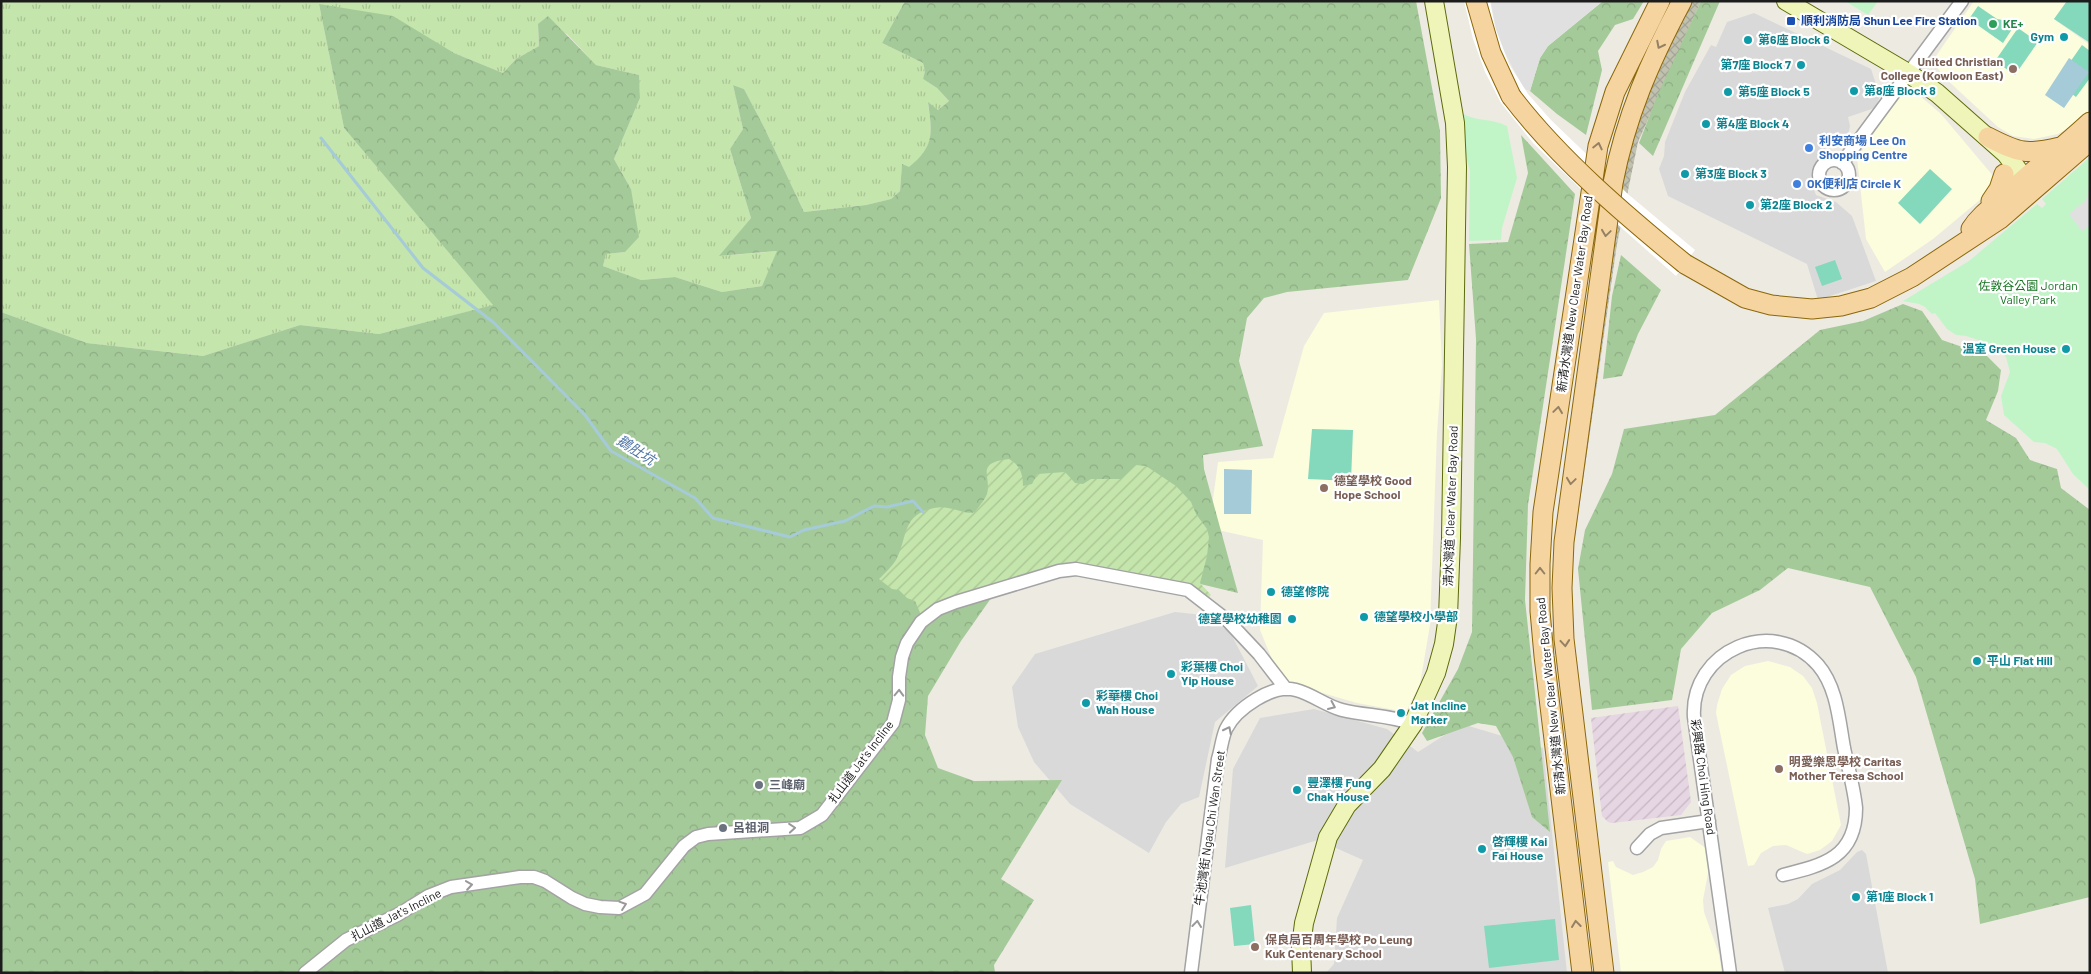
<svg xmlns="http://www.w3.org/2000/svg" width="2091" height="974" font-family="Barlow,'Noto Sans TC',sans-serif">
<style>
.residential{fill:#dad9d9}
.industrial{fill:url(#industrial-furrows)}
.education{fill:#fbfddc}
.construction{fill:url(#construction-cross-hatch)}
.grass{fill:url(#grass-tufts)}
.forest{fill:url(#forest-crowns)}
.park{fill:#c1f5c8}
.garden{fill:url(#garden-furrows)}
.pitch{fill:#84d8bc}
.parking{fill:#e0e0e0}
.water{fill:#a5cad8}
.pier{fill:#fff}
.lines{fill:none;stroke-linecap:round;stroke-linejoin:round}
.stream{stroke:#a5cad8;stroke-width:3}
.street-casing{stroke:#a3a3a3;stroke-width:15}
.secondary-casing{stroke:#5c6b0b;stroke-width:20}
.primary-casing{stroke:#8b6709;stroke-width:21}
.street{stroke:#fff;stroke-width:12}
.secondary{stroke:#eff5b8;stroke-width:18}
.primary{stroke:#f6d49f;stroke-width:19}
.primary-bridge-casing{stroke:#8b6709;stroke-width:21;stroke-linecap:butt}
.primary-bridge{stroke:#f6d49f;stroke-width:19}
.oneway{stroke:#948164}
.oneway2{stroke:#999}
.transit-dot{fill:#1a4fb4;stroke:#fff;stroke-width:2}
.leisure-dot{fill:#2e9e5b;stroke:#fff;stroke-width:2}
.culture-dot{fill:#0f9aa8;stroke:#fff;stroke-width:2}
.education-dot{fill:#8d6e63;stroke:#fff;stroke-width:2}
.shop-dot{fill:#3f7fe0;stroke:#fff;stroke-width:2}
.worship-dot{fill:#6b7280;stroke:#fff;stroke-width:2}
.labels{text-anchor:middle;stroke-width:4.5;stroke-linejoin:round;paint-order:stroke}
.transit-label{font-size:12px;font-weight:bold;fill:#164399;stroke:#fff;text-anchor:start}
.leisure-label{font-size:12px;font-weight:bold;fill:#27864d;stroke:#fff;text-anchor:start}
.culture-label{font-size:12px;font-weight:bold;fill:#0d838f;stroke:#fff;text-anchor:start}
.education-label{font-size:12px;font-weight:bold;fill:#785e54;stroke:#fff;text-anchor:start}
.shop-label{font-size:12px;font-weight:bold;fill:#366cbe;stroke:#fff;text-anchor:start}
.park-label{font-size:12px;fill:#12731f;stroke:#fff}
.street-label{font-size:12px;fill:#1c1c1c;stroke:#fff}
.worship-label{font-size:12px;font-weight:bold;fill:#5b616d;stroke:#fff;text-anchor:start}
.water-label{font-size:14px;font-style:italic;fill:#4f76a5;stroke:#fff}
</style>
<defs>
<pattern id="industrial-furrows" width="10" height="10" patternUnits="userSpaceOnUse" patternTransform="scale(1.25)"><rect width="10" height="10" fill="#e6d5e2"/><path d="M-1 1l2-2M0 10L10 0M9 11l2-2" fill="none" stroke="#c5b6c1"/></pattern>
<pattern id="construction-cross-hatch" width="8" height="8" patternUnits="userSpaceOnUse" patternTransform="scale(1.25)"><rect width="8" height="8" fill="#c0c1af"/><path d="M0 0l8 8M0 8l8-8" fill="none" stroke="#a4a596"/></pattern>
<pattern id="grass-tufts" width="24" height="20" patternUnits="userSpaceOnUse" patternTransform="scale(1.25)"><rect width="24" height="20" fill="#c4e5ab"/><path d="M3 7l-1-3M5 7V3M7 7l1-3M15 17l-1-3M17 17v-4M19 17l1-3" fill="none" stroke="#a8c493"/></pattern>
<pattern id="forest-crowns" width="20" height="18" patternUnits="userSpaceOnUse" patternTransform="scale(1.25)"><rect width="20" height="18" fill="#a5ca99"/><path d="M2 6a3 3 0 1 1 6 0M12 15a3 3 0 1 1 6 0" fill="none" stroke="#8dad83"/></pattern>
<pattern id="garden-furrows" width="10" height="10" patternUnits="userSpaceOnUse" patternTransform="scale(1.25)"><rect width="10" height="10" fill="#c4e5ab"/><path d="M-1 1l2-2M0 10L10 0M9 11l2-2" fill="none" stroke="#a8c493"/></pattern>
</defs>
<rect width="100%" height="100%" fill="#edeae2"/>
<!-- residential -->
<path class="residential" d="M1754 13 1871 69 1880 96 1875 108 1848 117 1850 126 1848 135 1837 145H1827L1810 180 1816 195 1836 202 1852 216 1876 281 1818 300 1807 264 1668 196 1659 169 1664 156 1665 142 1685 92 1711 45 1716 47 1727 22Z
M1175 612 1203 615 1230 632 1258 686 1215 722 1199 797 1181 804 1166 822 1149 853 1070 804 1034 762 1018 727 1012 687 1035 654Z
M1314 709 1387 729 1418 752 1462 724 1543 748 1567 973H1326L1334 964 1337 918 1363 860 1318 840 1225 868 1233 769 1260 718Z
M1862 850 1866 854 1888 973H1785L1768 908 1788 904 1798 899 1812 884 1840 870 1857 852Z"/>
<!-- industrial -->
<path class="industrial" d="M1678 706 1691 802 1681 815 1612 823 1608 822 1602 816 1591 718Z"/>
<!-- education -->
<path class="education" d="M1974 1H2067L2054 19 2090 45V113L2082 120 2058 134 2034 139 2013 136 1998 127 1945 78 1936 66V56Z
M1912 89 1941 114 1994 177 1993 189 1933 239 1885 272 1866 239 1857 158 1902 92Z
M1439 300 1442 365 1437 433 1430 625 1420 684 1406 712 1357 703 1281 681 1260 630 1263 540 1213 529 1211 514 1218 462 1273 458 1304 346 1324 313Z
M1768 661 1790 667 1803 676 1812 688 1817 703 1841 825 1832 841 1820 850 1807 854 1786 845 1773 846 1761 853 1754 865 1748 866 1716 713 1717 705 1722 689 1731 675 1745 666Z
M1690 837 1707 849 1709 868 1703 900 1704 912 1719 954 1722 973H1621L1608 862 1613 861 1616 867 1633 875 1643 872 1653 867 1658 860 1661 849 1666 841Z"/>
<!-- construction -->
<path class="construction" d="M1692 1H1701L1638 142 1617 244 1574 543 1566 542 1621 167 1647 92Z"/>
<!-- grass -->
<path class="grass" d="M1 1H905L882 43 923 63 925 71 923 79 937 88 949 101 938 110 928 103C932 134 935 147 909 168L902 165 900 191 891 199 866 205 804 212 764 127 744 89 733 85 743 129 730 149 751 218 720 256 778 251 762 286 722 292 675 277 641 280 603 266 606 254 625 252 631 189 614 159 640 98 639 75 596 65 567 34 538 25 539 46 516 59 503 73 454 53 319 4 344 128 494 305 379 334 300 325 203 356 87 343 1 312Z"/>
<!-- forest -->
<path class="forest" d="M905 1H1416L1440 131 1441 198 1408 280 1287 292 1264 298 1247 318 1239 361 1263 446 1203 455 1204 469 1238 593 1150 572 1066 563 1001 584 961 641 928 696 925 735 938 768 974 781 1062 780 1001 879 1034 900 994 965 995 973H1V312L87 343 203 356 300 325 379 334 493 305 344 128 319 4 393 16 454 53 503 73 516 59 539 46 538 24 548 16 596 65 639 75 640 98 614 159 631 189 639 237 625 252 606 254 603 266 641 280 675 277 722 292 762 286 777 251 719 256 751 218 730 149 743 129 733 85 744 89 764 127 804 212 866 205 891 199 900 191 902 164 909 167C935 146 932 133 928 102L938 110 949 101 937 88 923 79 925 71 923 63 882 43Z
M1603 1H1644L1633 19 1615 25 1598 51 1602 70 1586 135 1557 114 1530 91 1540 58 1548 46Z
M1701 1H1720L1653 156 1639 143 1658 94Z
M1521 135 1575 194 1528 505 1525 600 1550 832 1532 817 1513 757 1496 726 1478 723 1427 741 1422 733 1458 669 1472 632 1476 339 1469 244 1508 242 1528 173Z
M1621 255 1661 290 1638 334 1622 376 1603 379 1612 296Z
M1903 304 1922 311 1942 340 1986 355 2001 370 1998 391 1986 420 2016 438 2030 460 2057 469 2061 488 2090 510V897L1980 924 1975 879 1916 677 1870 587 1788 568 1760 590 1712 613 1681 649 1672 700 1592 710 1578 569 1585 530 1612 474 1624 429 1715 415 1820 330 1863 321Z"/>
<!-- park -->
<path class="park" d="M1845 1H1878L1868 15Z
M1463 114C1480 122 1491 118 1507 126L1517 178 1502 228 1501 240 1469 241 1470 171 1465 152Z
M2090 157V490L2073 474 2057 449 2045 443 2034 442 2004 415 2001 396 2010 372 2006 357 1994 345 1966 336 1956 335 1947 329 1935 313 1932 314 1925 307 1919 304 1903 301 1969 261 2037 204 2042 208 2046 204 2042 199Z"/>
<!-- garden -->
<path class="garden" d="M1009 459C1020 465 1023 474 1023 486L1032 484 1037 474 1065 472 1075 483 1083 484 1091 479H1121L1136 465 1146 466 1176 486 1191 502 1196 514 1207 529 1209 537 1207 556 1200 583 1211 595 1209 597 1195 589 1132 577 1131 572 1124 571 1121 574 1085 568 921 615 915 601 907 598 899 590 892 589 879 579C885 573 893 566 897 558 908 535 902 515 934 508 950 504 965 516 975 512 979 506 985 500 987 494 992 476 974 463 1009 459Z"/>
<!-- pitch -->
<path class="pitch" d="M2067 1H2090V43L2054 19Z
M1978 6 1997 19 2008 21 2014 26 2003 43 1969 19Z
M2018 28 2038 42 2015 75 1995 61Z
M2082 45 2090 51V78L2076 97 2056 82Z
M1930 169 1952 189 1920 224 1898 203Z
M1835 260 1842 279 1822 286 1815 267Z
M1312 429 1353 430 1351 481 1308 479Z
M1251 905 1255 944 1234 946 1230 908Z
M1555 919 1559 960 1489 968 1484 926Z"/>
<!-- parking -->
<path class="parking" d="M1492 1H1603L1548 46 1540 58 1530 91 1524 89 1504 51 1497 34 1491 3Z
M2090 183V225L2082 231 2069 214 2086 200Z"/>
<!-- water -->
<path class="water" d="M2069 58 2089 72 2064 108 2045 95Z
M1224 469 1252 470 1251 514H1224Z"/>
<!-- pier -->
<path class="pier" d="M1464 1H1490L1495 27 1509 64 1528 94 1551 120 1629 195 1695 250 1676 276 1616 223 1533 143 1501 103 1485 72 1473 39Z"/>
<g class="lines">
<!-- stream -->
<path class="stream" d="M321 138 423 268 493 322 585 415 611 451 695 498 713 518 790 537 804 530 845 521 874 506 887 507 913 501 923 512"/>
<!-- street casing -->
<g class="street-casing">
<path id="street" d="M1819 175a15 15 0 1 1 30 0a15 15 0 1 1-30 0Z
M1842 163 1962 1
M1637 848 1650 834 1661 828 1709 821
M305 973 346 940 399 914 428 896 451 887 520 877H534L545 881 572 898 585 904 600 907 619 908 645 894 684 846 696 837 708 834 800 828 822 815 893 723 899 700V677L902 657 907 643 921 622 938 609 956 602 1059 571 1076 569 1188 590 1228 621 1259 654 1286 689
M1191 973 1218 759C1221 750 1222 738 1226 729 1236 709 1273 683 1296 690 1312 694 1326 706 1342 710 1366 716 1390 715 1413 724
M1730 973 1694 717C1690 651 1773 614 1818 665 1837 687 1839 720 1844 748 1848 767 1854 788 1856 808 1856 857 1824 865 1783 875"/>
</g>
<!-- secondary casing -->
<g class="secondary-casing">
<path id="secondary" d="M1786 1 1908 73 1937 93 2006 154 2033 190
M1302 973 1301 947 1304 923 1328 837 1347 805 1382 769 1413 724 1436 673 1444 644 1448 616 1451 538 1457 167 1455 123 1434 1"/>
</g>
<!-- primary casing -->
<g class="primary-casing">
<path id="primary" d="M1476 1 1491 53 1511 96
M1988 137C2019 153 2026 155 2060 147
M1991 201 1999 189 2004 174
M1971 229C1979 216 1992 207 2004 197 2032 171 2062 148 2090 122
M1685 264 1745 298 1771 305 1812 309 1841 306 1871 298 1912 277 2000 219 2090 141
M1582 973 1544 656 1540 611V564L1543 512 1598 146 1615 92 1660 1
M1604 973 1564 639 1562 588 1564 542 1613 183C1626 116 1650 61 1682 1"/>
</g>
<!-- street -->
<use href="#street" class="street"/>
<!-- secondary -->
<use href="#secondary" class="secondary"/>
<!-- primary -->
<use href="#primary" class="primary"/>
<!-- primary-bridge casing -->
<g class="primary-bridge-casing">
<path id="primary-bridge" d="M1511 96C1558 158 1625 215 1685 264"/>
</g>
<!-- primary-bridge -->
<use href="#primary-bridge" class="primary-bridge"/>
</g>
<!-- one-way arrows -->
<defs><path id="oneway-chevron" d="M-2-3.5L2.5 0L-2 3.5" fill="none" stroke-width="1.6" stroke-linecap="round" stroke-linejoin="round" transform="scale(1.25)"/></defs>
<g class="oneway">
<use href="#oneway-chevron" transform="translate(1660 45) rotate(117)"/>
<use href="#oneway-chevron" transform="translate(1598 146) rotate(-77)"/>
<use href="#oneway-chevron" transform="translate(1606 233) rotate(98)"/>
<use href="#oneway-chevron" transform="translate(1558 410) rotate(-82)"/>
<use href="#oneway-chevron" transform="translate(1571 481) rotate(98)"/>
<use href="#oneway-chevron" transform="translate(1540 571) rotate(-90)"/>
<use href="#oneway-chevron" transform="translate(1565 643) rotate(85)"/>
<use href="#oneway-chevron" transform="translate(1576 924) rotate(-97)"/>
</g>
<g class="oneway2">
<use href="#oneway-chevron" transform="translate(899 693) rotate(-88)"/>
<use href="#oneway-chevron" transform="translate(1332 706) rotate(24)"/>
<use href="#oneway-chevron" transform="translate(1228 730) rotate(-63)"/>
<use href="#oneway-chevron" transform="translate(792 828) rotate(-5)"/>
<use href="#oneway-chevron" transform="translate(469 885) rotate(-8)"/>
<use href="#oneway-chevron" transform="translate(623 905) rotate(-19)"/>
<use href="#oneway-chevron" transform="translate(1197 924) rotate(-83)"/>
</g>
<!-- markers -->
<rect class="transit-dot" x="1786" y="16" width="10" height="10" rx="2.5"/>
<circle class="leisure-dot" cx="1993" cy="24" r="5"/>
<g class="culture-dot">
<circle cx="2064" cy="37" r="5"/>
<circle cx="1748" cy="40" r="5"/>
<circle cx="1801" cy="65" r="5"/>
<circle cx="1854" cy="91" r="5"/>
<circle cx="1728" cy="92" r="5"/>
<circle cx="1706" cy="124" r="5"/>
<circle cx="1685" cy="174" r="5"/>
<circle cx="1750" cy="205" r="5"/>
<circle cx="2066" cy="349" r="5"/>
<circle cx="1271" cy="592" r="5"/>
<circle cx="1364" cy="617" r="5"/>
<circle cx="1292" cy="619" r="5"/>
<circle cx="1977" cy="661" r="5"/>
<circle cx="1171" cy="674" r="5"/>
<circle cx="1086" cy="703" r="5"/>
<circle cx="1401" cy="713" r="5"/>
<circle cx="1297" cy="790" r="5"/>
<circle cx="1482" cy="849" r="5"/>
<circle cx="1856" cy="897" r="5"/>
</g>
<g class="education-dot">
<circle cx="2013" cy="69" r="5"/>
<circle cx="1324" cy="488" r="5"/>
<circle cx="1779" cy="769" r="5"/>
<circle cx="1255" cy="947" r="5"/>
</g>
<g class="shop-dot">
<circle cx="1809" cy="148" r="5"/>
<circle cx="1797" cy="184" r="5"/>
</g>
<g class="worship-dot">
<circle cx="759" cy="785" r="5"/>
<circle cx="723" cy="828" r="5"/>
</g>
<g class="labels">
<!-- transit labels -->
<g class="transit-label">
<text x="1801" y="25">順利消防局 Shun Lee Fire Station</text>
</g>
<!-- leisure labels -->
<g class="leisure-label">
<text x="2003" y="28">KE+</text>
</g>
<!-- culture labels -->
<g class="culture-label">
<text x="2054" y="41" text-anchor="end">Gym</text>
<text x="1758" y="44">第6座 Block 6</text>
<text x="1791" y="69" text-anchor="end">第7座 Block 7</text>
<text x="1864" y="95">第8座 Block 8</text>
<text x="1738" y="96">第5座 Block 5</text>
<text x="1716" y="128">第4座 Block 4</text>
<text x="1695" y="178">第3座 Block 3</text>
<text x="1760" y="209">第2座 Block 2</text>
<text x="2056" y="353" text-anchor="end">溫室 Green House</text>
<text x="1281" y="596">德望修院</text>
<text x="1374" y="621">德望學校小學部</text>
<text x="1282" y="623" text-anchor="end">德望學校幼稚園</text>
<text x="1987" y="665">平山 Flat Hill</text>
<text x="1181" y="671">彩葉樓 Choi<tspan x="1181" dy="14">Yip House</tspan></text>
<text x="1096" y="700">彩華樓 Choi<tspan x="1096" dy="14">Wah House</tspan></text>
<text x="1411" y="710">Jat Incline<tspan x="1411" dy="14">Marker</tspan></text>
<text x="1307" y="787">豐澤樓 Fung<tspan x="1307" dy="14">Chak House</tspan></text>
<text x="1492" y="846">啓輝樓 Kai<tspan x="1492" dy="14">Fai House</tspan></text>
<text x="1866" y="901">第1座 Block 1</text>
</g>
<!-- education labels -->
<g class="education-label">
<text x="2003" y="66" text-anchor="end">United Christian<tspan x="2003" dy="14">College (Kowloon East)</tspan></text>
<text x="1334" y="485">德望學校 Good<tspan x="1334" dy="14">Hope School</tspan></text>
<text x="1789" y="766">明愛樂恩學校 Caritas<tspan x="1789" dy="14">Mother Teresa School</tspan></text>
<text x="1265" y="944">保良局百周年學校 Po Leung<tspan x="1265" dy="14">Kuk Centenary School</tspan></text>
</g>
<!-- shop labels -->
<g class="shop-label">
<text x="1819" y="145">利安商場 Lee On<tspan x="1819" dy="14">Shopping Centre</tspan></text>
<text x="1807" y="188">OK便利店 Circle K</text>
</g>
<!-- park labels -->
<g class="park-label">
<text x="2028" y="290">佐敦谷公園 Jordan<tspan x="2028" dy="14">Valley Park</tspan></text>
</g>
<!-- street labels -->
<g class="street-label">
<text transform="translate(1575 294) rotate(-82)" y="4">新清水灣道 New Clear Water Bay Road</text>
<text transform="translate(1451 506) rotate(-88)" y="4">清水灣道 Clear Water Bay Road</text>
<text transform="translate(1551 696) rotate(-96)" y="4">新清水灣道 New Clear Water Bay Road</text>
<text transform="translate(861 762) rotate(-53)" y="4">扎山道 Jat's Incline</text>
<text transform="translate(1703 777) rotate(82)" y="4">彩興路 Choi Hing Road</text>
<text transform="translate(1210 828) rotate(-82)" y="4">牛池灣街 Ngau Chi Wan Street</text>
<text transform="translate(396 915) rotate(-27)" y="4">扎山道 Jat's Incline</text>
</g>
<!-- worship labels -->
<g class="worship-label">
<text x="769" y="789">三峰廟</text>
<text x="733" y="832">呂祖洞</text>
</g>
<!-- water labels -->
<g class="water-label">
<text transform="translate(636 450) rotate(33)" y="5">鵝肚坑</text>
</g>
</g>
<!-- border -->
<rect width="2091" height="974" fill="none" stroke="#1c1c1c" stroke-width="5"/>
</svg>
